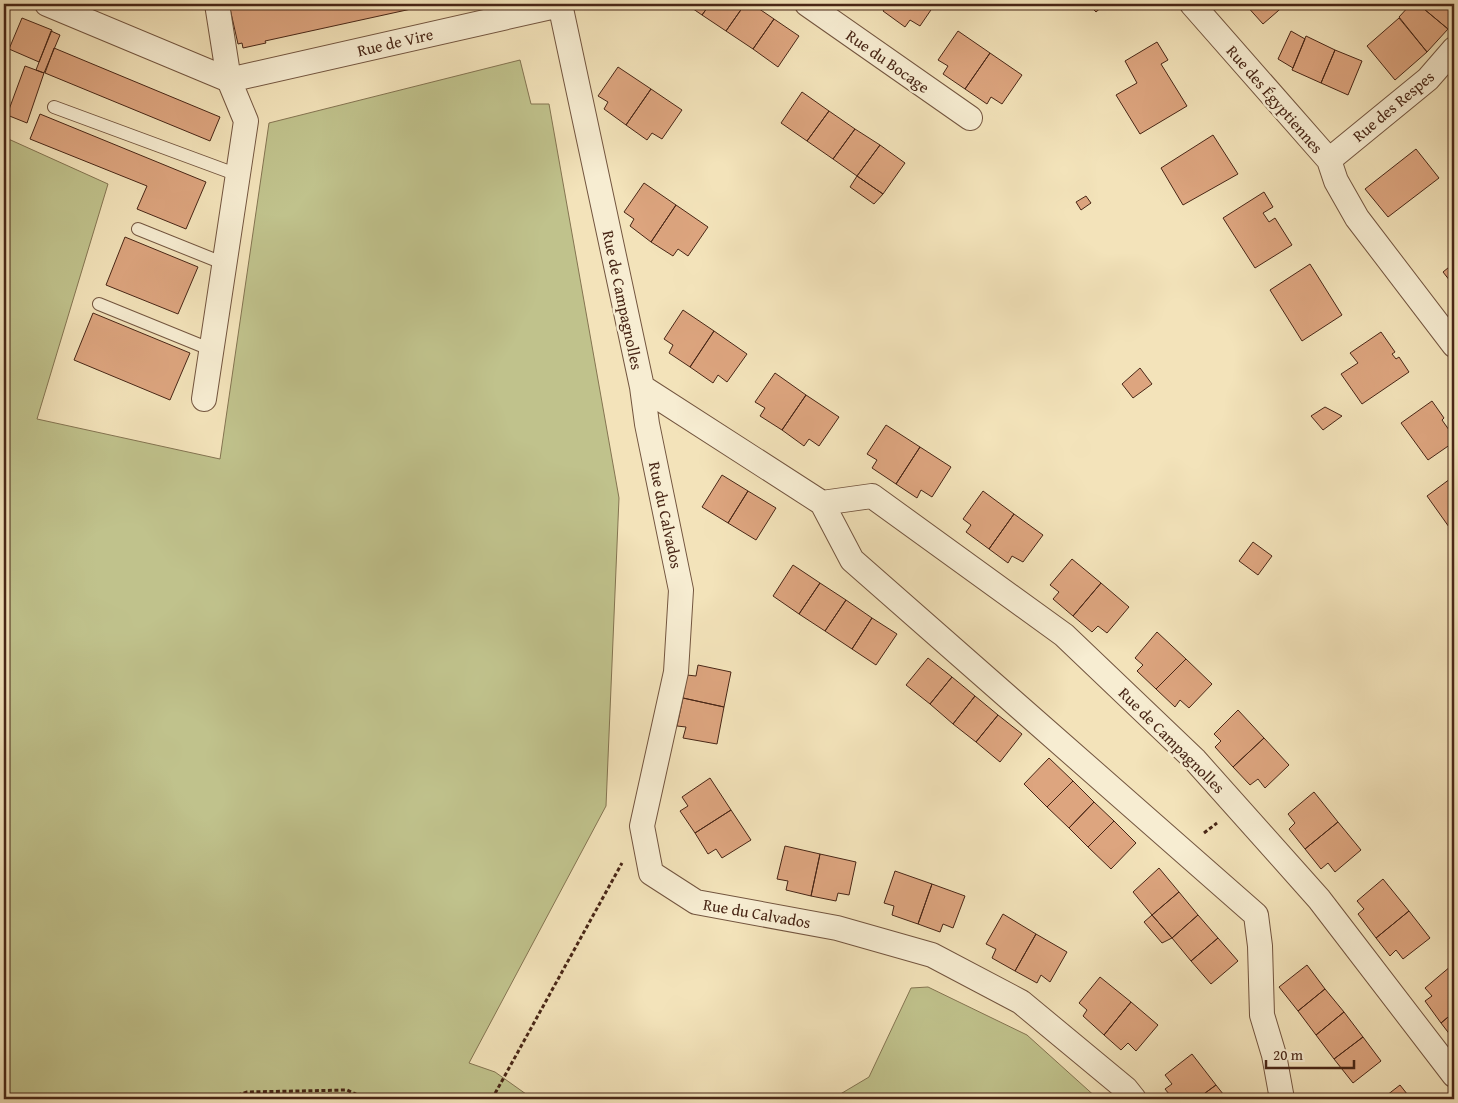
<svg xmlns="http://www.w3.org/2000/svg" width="1458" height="1103" font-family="'Gentium Book Plus',serif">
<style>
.green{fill:#c0c28c;stroke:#847451}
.building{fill:#dda57f;stroke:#482616}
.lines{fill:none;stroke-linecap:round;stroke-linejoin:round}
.service-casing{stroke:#73553f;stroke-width:14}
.minor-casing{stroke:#73553f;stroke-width:26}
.path{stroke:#482616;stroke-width:3;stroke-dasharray:4 2.5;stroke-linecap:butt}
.service{stroke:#f7edd2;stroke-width:12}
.minor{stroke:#f7edd2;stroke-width:24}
.labels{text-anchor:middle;stroke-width:5;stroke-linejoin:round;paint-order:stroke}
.street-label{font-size:16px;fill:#482616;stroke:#f7edd2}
</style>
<rect width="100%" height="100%" fill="#f3e3ba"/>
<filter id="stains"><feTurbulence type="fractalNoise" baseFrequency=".004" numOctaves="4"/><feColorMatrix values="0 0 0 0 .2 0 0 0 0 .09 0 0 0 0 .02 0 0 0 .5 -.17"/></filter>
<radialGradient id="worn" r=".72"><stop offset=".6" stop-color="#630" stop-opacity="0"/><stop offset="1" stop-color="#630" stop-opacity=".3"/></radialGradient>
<!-- green -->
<path class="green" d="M520 60 531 104H549L619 498 606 806 469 1063 495 1072 533 1099H4V137L108 184 37 419 220 459 269 123Z
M928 987 1027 1035 1098 1099H832L869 1077 911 988Z"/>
<!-- building -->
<path class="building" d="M229 4H434L265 41 266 43 243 48 242 43 238 44Z
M686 4H710L702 15Z
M710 4H745L726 31 702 15Z
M745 4H752L774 19 753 49 726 31Z
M888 4H935L920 26 910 20 905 27 883 11Z
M1088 4H1105L1096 12Z
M1245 4H1286L1263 24Z
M1411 4H1418L1448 29 1427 52 1399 17Z
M1418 4H1454V22L1448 29Z
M22 18 52 30 39 62 9 49Z
M1399 18 1427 52 1395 80 1367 46Z
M774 19 799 36 778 67 753 49Z
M51 31 60 35 44 73 36 70Z
M958 31 990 53 965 89 943 74 948 66 938 60Z
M1291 31 1305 39 1293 68 1278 59Z
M1306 36 1335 50 1321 83 1292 70Z
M1157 42 1168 60 1161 64 1187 106 1140 134 1116 95 1137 83 1125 61Z
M54 48 220 117 210 141 45 73Z
M1335 50 1362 61 1348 95 1321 83Z
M990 53 1022 75 1002 104 991 97 987 104 965 89Z
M25 66 44 73 27 123 7 115Z
M618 67 651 89 626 125 604 109 608 102 598 96Z
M651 89 682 110 662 139 652 133 647 140 626 125Z
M802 92 829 111 807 141 781 123Z
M829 111 855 129 833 159 807 141Z
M40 114 206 182 186 229 137 209 147 186 30 139Z
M855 129 880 145 857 176 833 159Z
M1213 135 1238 174 1183 205 1161 168Z
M880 145 905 163 883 194 857 176Z
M1416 149 1439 178 1388 217 1365 189Z
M857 176 883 194 874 204 850 187Z
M644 183 676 205 651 242 630 226 634 219 624 212Z
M1264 192 1273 207 1263 213 1269 222 1275 218 1292 245 1255 268 1223 218Z
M1086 196 1091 203 1081 210 1076 202Z
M676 205 708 227 688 256 678 249 673 256 651 242Z
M125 237 198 267 178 314 106 285Z
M1454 263V286L1443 272Z
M1310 264 1342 315 1302 341 1270 290Z
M683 310 714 331 690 367 669 353 673 345 664 339Z
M93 313 190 353 170 400 74 360Z
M714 331 747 354 727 382 718 375 713 383 690 367Z
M1381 332 1395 352 1392 354 1396 359 1399 357 1409 372 1362 404 1341 374 1358 363 1350 353Z
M1140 368 1152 384 1133 398 1122 384Z
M775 373 806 395 782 430 760 416 765 408 755 402Z
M806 395 839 417 819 446 809 439 804 446 782 430Z
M1432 401 1444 418 1442 420 1454 437V442L1428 460 1401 423Z
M1325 407 1342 416 1323 430 1311 416Z
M886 425 920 447 896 484 872 468 877 460 867 454Z
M920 447 951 467 932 497 921 490 917 498 896 484Z
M722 475 748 491 728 523 702 507Z
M1454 476V534L1427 496Z
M748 491 776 508 756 540 728 523Z
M983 491 1014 514 989 549 966 532 971 525 963 519Z
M1014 514 1043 535 1023 562 1012 556 1008 563 989 549Z
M1253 542 1272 556 1258 575 1239 561Z
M1072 559 1101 583 1073 616 1053 599 1059 592 1050 585Z
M793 565 820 583 799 614 773 596Z
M820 583 846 600 825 631 799 614Z
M1101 583 1129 607 1107 633 1098 626 1092 632 1073 616Z
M846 600 872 618 852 649 825 631Z
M872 618 897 634 876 665 852 649Z
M1157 632 1186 659 1156 689 1137 671 1143 665 1135 658Z
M928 658 952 677 930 704 906 685Z
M1186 659 1212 684 1189 708 1180 700 1175 707 1156 689Z
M698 665 731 672 724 707 683 698 687 675 696 676Z
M952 677 975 696 953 724 930 704Z
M975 696 998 715 976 742 953 724Z
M683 698 724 707 717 744 683 738 686 727 677 726Z
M1238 710 1264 738 1233 767 1215 747 1221 741 1214 734Z
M998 715 1022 734 1000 762 976 742Z
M1264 738 1289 765 1265 788 1258 779 1250 785 1233 767Z
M1049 758 1073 781 1047 807 1024 784Z
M710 778 731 810 695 833 680 811 688 806 682 797Z
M1073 781 1094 802 1069 828 1047 807Z
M1314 792 1338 822 1305 849 1289 829 1295 823 1288 814Z
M1094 802 1114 821 1088 847 1069 828Z
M731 810 751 840 722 858 716 849 708 854 695 833Z
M1114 821 1136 843 1111 869 1088 847Z
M1338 822 1361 850 1335 872 1328 863 1321 869 1305 849Z
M785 846 820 854 811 896 786 890 788 881 777 879Z
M820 854 856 862 849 895 838 893 836 901 811 896Z
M1159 868 1179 892 1152 915 1133 892Z
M895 871 932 884 918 924 892 915 894 906 884 903Z
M1383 879 1409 911 1376 938 1358 914 1364 909 1357 901Z
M932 884 965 896 953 928 943 924 940 932 918 924Z
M1179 892 1198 915 1172 938 1152 915Z
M1409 911 1430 938 1403 959 1396 950 1390 956 1376 938Z
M1003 914 1036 934 1015 971 992 958 996 949 986 944Z
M1152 915 1172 938 1162 943 1144 922Z
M1198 915 1218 938 1191 961 1172 938Z
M1036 934 1067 952 1050 982 1041 975 1037 983 1015 971Z
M1218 938 1238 961 1211 984 1191 961Z
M1307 965 1325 989 1298 1011 1279 987Z
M1451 966 1454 970V1012L1441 1023 1425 1001 1432 996 1425 988Z
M1100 977 1131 1002 1104 1035 1083 1016 1087 1010 1079 1003Z
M1325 989 1344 1012 1316 1035 1298 1011Z
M1131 1002 1158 1025 1136 1051 1128 1043 1121 1050 1104 1035Z
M1344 1012 1363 1037 1334 1059 1316 1035Z
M1454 1012V1040L1441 1023Z
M1363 1037 1381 1061 1353 1083 1334 1059Z
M1192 1054 1216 1085 1197 1099H1173L1165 1089 1172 1084 1165 1075Z
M1216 1085 1227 1099H1197Z
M1400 1085 1411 1099H1382Z"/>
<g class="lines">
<!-- service casing -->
<g class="service-casing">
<path id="service" d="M54 107 238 175
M138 229 225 264
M99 304 212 350"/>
</g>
<!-- minor casing -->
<g class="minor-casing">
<path id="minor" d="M47 4 229 80 560 5
M560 4 642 387 647 424 681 590 676 672 642 826 651 873 696 902 837 928 932 955 1021 1002 1126 1089 1134 1099
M807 4 970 118
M1192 4 1329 160 1336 181 1357 218 1454 345
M1329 160 1428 79 1454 49
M642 387 822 503 872 496 1064 635 1195 760 1319 899 1454 1075
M204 399 246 121 229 80 217 4
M822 503 852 560 1256 915 1260 946 1262 1015 1274 1055 1282 1099"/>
</g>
<!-- path -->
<path class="path" d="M1204 833 1217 823
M225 1099 247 1092 347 1090 366 1099
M492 1099 622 863"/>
<!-- service -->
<use href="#service" class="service"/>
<!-- minor -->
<use href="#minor" class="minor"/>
</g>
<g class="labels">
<!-- street labels -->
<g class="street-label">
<text transform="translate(395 42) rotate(-13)" y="6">Rue de Vire</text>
<text transform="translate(888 61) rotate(35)" y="6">Rue du Bocage</text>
<text transform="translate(1275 99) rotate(49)" y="6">Rue des Égyptiennes</text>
<text transform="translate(1393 106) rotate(-40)" y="6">Rue des Respes</text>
<text transform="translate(623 300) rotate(78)" y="6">Rue de Campagnolles</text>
<text transform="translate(666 515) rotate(78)" y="6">Rue du Calvados</text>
<text transform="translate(1172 740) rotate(45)" y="6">Rue de Campagnolles</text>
<text transform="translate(757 913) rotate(10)" y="6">Rue du Calvados</text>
</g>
</g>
<!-- margin -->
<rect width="1458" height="1103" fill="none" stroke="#f3e3ba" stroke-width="20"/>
<rect x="5" y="5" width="1448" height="1093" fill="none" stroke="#482616" stroke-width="2.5"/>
<rect x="10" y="10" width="1438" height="1083" fill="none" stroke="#482616"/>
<!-- scale -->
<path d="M1266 1060v8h88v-8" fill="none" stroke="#482616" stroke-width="2.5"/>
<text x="1273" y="1060" font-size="15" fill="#482616" stroke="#f7edd2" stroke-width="4" paint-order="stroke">20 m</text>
<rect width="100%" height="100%" filter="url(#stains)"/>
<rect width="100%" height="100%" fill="url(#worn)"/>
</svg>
